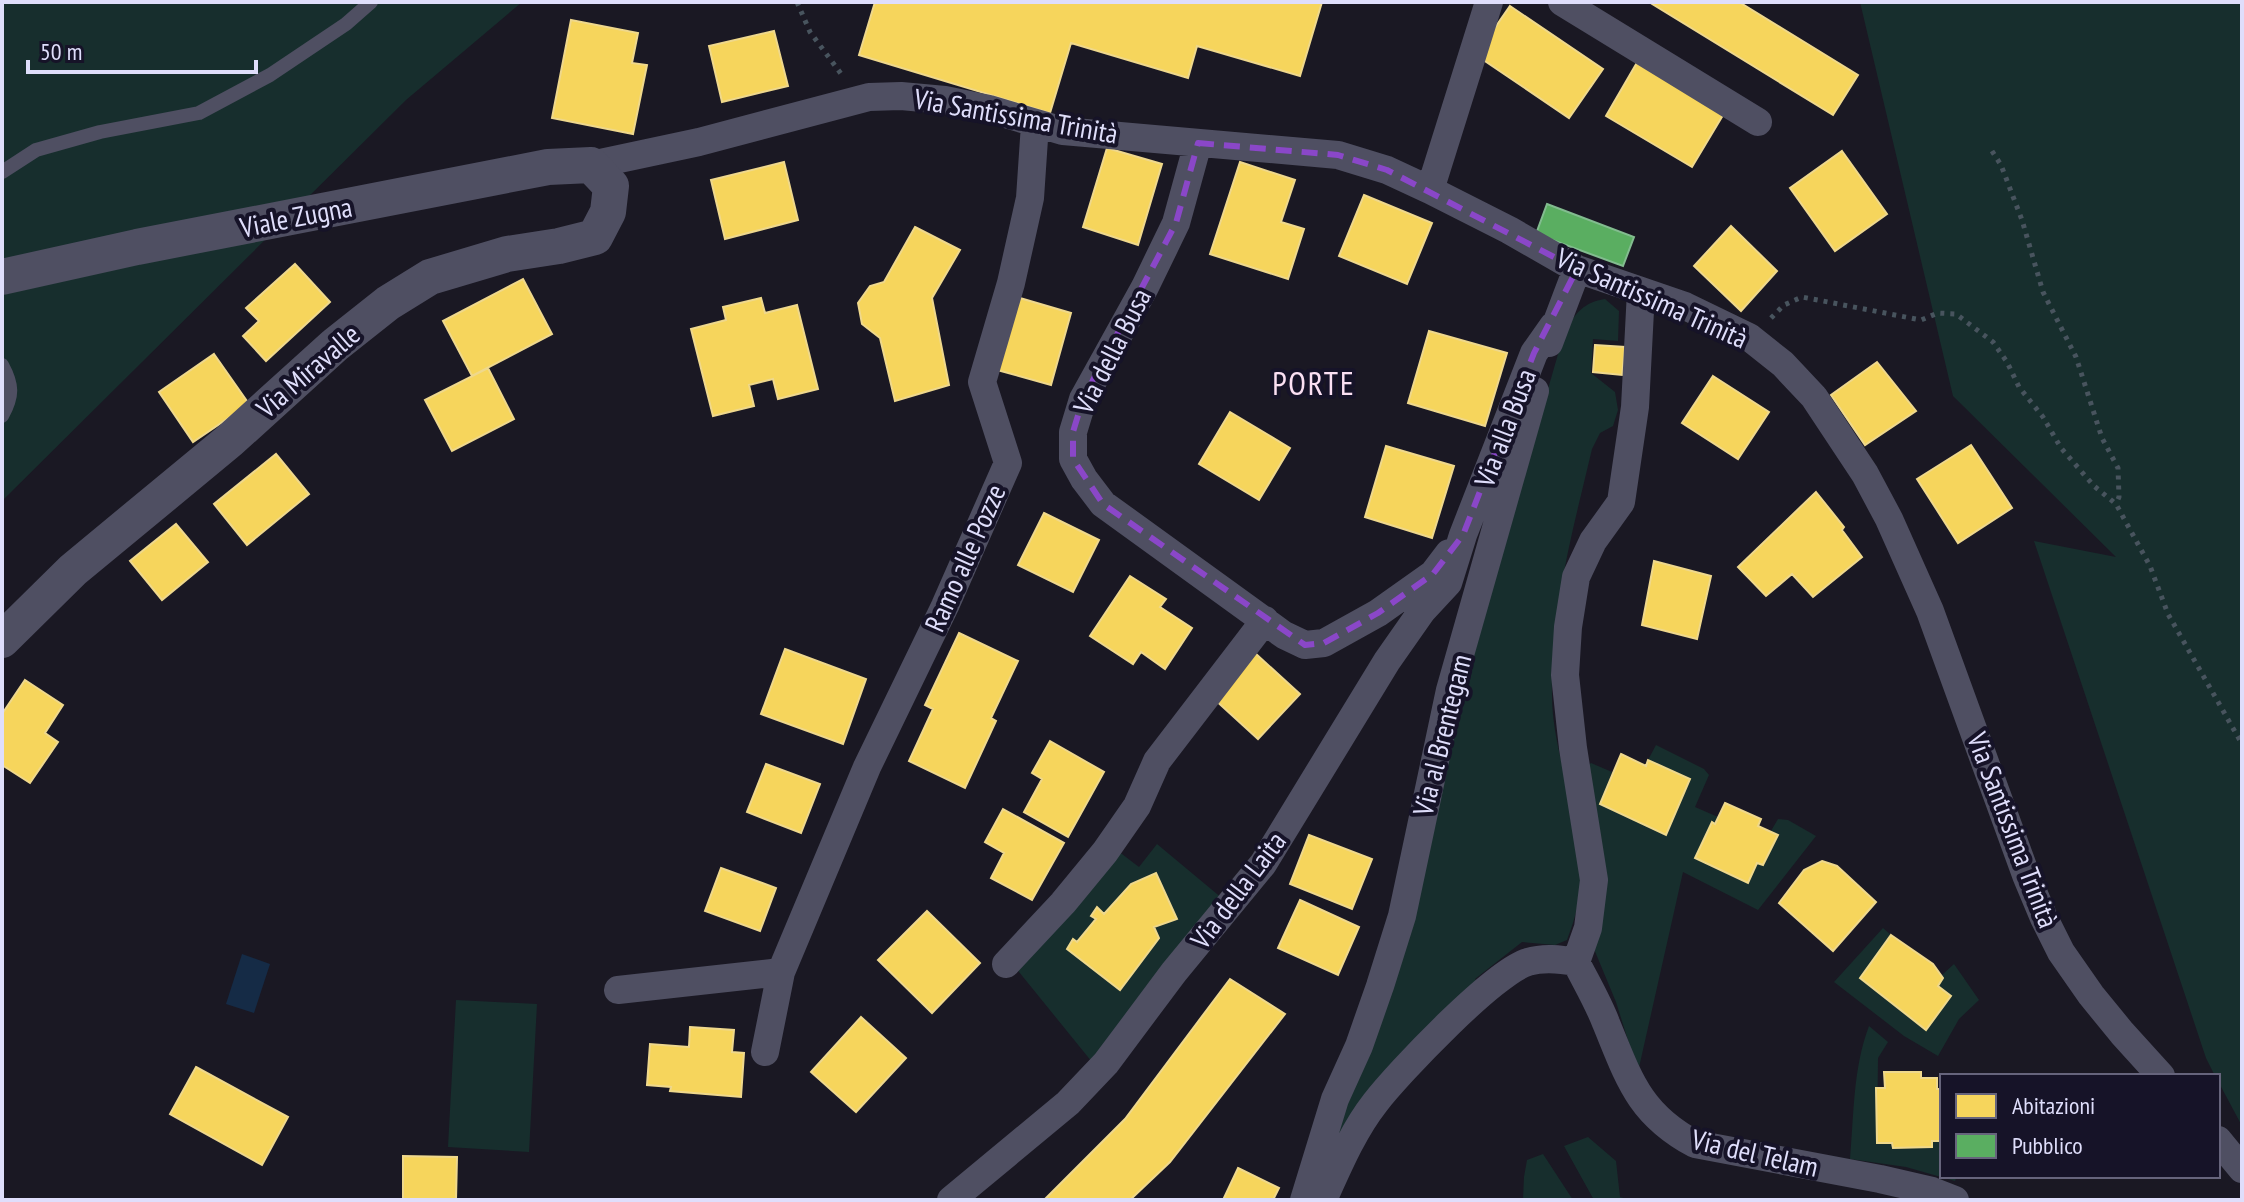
<svg xmlns="http://www.w3.org/2000/svg" width="2244" height="1202" font-family="'PT Sans Narrow',sans-serif">
<style>
.green{fill:#172e2d;fill-rule:evenodd}
.water{fill:#152b46}
.homes{fill:#f6d55c;stroke:#efd88c;stroke-width:2}
.public{fill:#5aae61;stroke:#82bc8f;stroke-width:2}
.lines{fill:none;stroke-linecap:round;stroke-linejoin:round}
.path{stroke:#48545e;stroke-width:5;stroke-dasharray:4 6;stroke-linecap:butt}
.service{stroke:#4f4f62;stroke-width:14}
.minor{stroke:#4f4f62;stroke-width:28}
.tertiary{stroke:#4f4f62;stroke-width:36}
.marked{fill:none;stroke:#8a47c8;stroke-width:6;stroke-dasharray:16 10;stroke-linejoin:round}
.labels{text-anchor:middle;stroke-width:8;stroke-linejoin:round;paint-order:stroke}
.street-label{font-size:28px;fill:#dfdefb;stroke:#161328}
.quarter-label{font-size:32px;letter-spacing:2px;fill:#fbe0f3;stroke:#161328}
</style>
<rect width="100%" height="100%" fill="#1a1823"/>
<!-- green -->
<path class="green" d="M2 2H522L406 100 2 501Z
M1860 2H2242V1126L2218 1081V1076H2215L2206 1058 2034 541 2116 557 1953 396Z
M1605 299 1619 311 1618 341 1593 339 1591 373 1615 392 1618 410 1613 426 1600 433 1592 449C1573 530 1550 611 1552 695 1552 756 1583 814 1581 875 1581 898 1575 919 1567 940L1555 945 1522 942 1475 979 1479 983 1315 1196 1565 330C1576 313 1584 302 1605 299Z
M1656 745 1704 769 1709 775 1695 807 1718 817 1715 824 1711 823 1696 858 1748 883 1757 863 1764 865 1778 835 1771 831 1778 819 1788 820 1816 836 1758 910 1683 872 1638 1072 1616 1002 1594 949 1585 768 1591 763 1612 772 1600 804 1665 834 1690 780 1648 760Z
M1157 844 1223 899 1092 1062 1015 967 1118 851 1139 867ZM1157 873 1177 919 1154 927 1159 938 1120 989 1077 942 1096 919 1091 915 1097 908 1104 914 1131 884Z
M1883 928 1891 935 1860 978 1926 1029 1950 997 1938 986 1943 978 1942 975 1954 964 1979 1000 1959 1019 1938 1056 1904 1036 1834 982Z
M456 1000 537 1004 529 1152 448 1147Z
M1869 1026 1888 1042 1878 1058 1877 1143H1892L1893 1148 1932 1147V1141H1942V1176H1957L1955 1181 1906 1167 1850 1159C1854 1114 1853 1068 1869 1026Z
M1588 1137 1616 1161 1620 1197 1631 1200H1594L1564 1146Z
M1543 1154 1573 1200H1523L1524 1177 1527 1160Z"/>
<!-- water -->
<path class="water" d="M242 954 270 964 254 1013 226 1004Z"/>
<!-- homes -->
<path class="homes" d="M875 2H1322L1300 76 1197 46 1188 78 1071 43 1050 113 859 55Z
M1649 2H1739L1858 75 1833 115Z
M1510 6 1603 69 1569 118 1476 55Z
M571 20 638 33 632 63 647 65 633 134 552 118Z
M774 31 788 86 722 102 709 46Z
M1639 59 1726 110 1692 167 1606 116Z
M1107 148 1162 164 1138 245 1083 227Z
M1842 151 1887 214 1835 251 1790 188Z
M784 162 798 220 725 239 711 180Z
M1240 162 1295 180 1281 222 1304 229 1288 279 1210 254Z
M1364 195 1432 223 1407 284 1339 256Z
M1731 226 1777 271 1741 311 1694 266Z
M915 227 960 250 932 298 949 385 895 401 880 338 862 324 858 303 870 286 884 282Z
M295 264 330 302 266 361 243 336 259 321 246 308Z
M523 279 552 334 472 376 443 321Z
M1013 296 1071 313 1051 385 990 368Z
M761 298 765 313 797 305 818 389 778 399 773 379 749 385 754 406 713 416 691 329 726 320 723 307Z
M1429 331 1507 353 1485 426 1408 403Z
M1595 345 1625 347 1622 375 1593 372Z
M214 354 249 404 193 442 159 392Z
M1877 362 1916 411 1865 445 1831 395Z
M488 368 514 419 452 451 425 400Z
M1713 376 1769 412 1738 459 1682 423Z
M1230 412 1290 448 1259 500 1199 464Z
M1971 445 2012 508 1958 543 1917 479Z
M1386 446 1454 466 1432 538 1365 517Z
M276 454 309 494 247 545 214 504Z
M1816 492 1844 527 1842 530 1862 557 1813 597 1792 574 1766 596 1738 567Z
M1044 513 1099 540 1073 592 1018 565Z
M176 524 208 562 162 600 130 561Z
M1654 561 1711 576 1697 639 1642 625Z
M1130 576 1166 599 1160 607 1192 628 1165 669 1141 652 1133 664 1090 636Z
M959 633 1018 661 991 718 996 721 965 788 909 761 933 709 925 705Z
M785 649 866 679 843 744 761 714Z
M1255 653 1300 694 1258 739 1213 698Z
M25 680 63 705 45 733 58 742 30 783 2 765V714Z
M1050 741 1104 772 1068 837 1024 812 1042 779 1032 773Z
M1621 754 1646 766 1648 760 1690 779 1666 835 1600 804Z
M766 764 820 784 801 833 747 812Z
M1725 803 1761 819 1758 826 1778 835 1763 865 1757 863 1748 883 1695 858 1712 822 1715 824Z
M1003 809 1064 843 1032 900 991 878 1004 853 985 842Z
M1309 835 1372 859 1352 909 1290 884Z
M1822 861 1837 866 1876 902 1833 951 1779 903 1804 870Z
M721 868 776 888 760 931 705 911Z
M1156 873 1177 919 1154 927 1159 938 1120 990 1067 949 1073 939 1077 942 1096 919 1091 916 1097 907 1104 914 1131 884Z
M1300 900 1359 927 1338 975 1278 948Z
M927 911 980 963 932 1013 878 960Z
M1891 935 1933 964 1943 978 1938 986 1951 996 1926 1030 1860 978Z
M1230 979 1285 1014 1170 1162 1130 1200H1044L1125 1119Z
M861 1017 906 1058 856 1112 811 1072Z
M690 1027 734 1030 732 1052 744 1053 741 1097 670 1091 671 1087 647 1085 650 1044 689 1047Z
M196 1067 288 1117 262 1165 170 1114Z
M1884 1072H1921V1078H1937V1089H1942V1141H1932V1147L1893 1148 1892 1143H1877L1876 1088H1885Z
M403 1156 457 1157 456 1200H403Z
M1238 1168 1279 1188 1273 1200H1223Z"/>
<!-- public -->
<path class="public" d="M1547 204 1634 237 1623 266 1536 234Z"/>
<g class="lines">
<!-- path -->
<path class="path" d="M797 2 810 32 842 75
M1992 151 2001 165 2022 220 2043 292 2076 357 2102 438 2118 468 2119 497 2116 504
M1771 318 1784 305 1802 297 1921 320 1938 313 1956 314 1993 342 2007 362 2019 387 2043 417 2061 448 2094 486 2116 504 2150 566 2168 614 2242 744"/>
<!-- service -->
<path class="service" d="M2 172 36 150 100 132 199 113 270 75 346 24 371 2
M2 365C13 385 13 396 2 416"/>
<!-- minor -->
<path class="minor" d="M1562 2 1758 122
M1198 143 1176 223 1145 287 1083 399 1073 432V459L1084 479 1103 504 1284 635 1305 645 1324 643 1378 613 1433 574 1449 553
M591 165 699 142 869 97 901 96 945 100 989 109 1063 131 1338 155 1387 170 1430 190 1509 230 1577 269 1685 306 1749 337 1783 364 1814 397 1865 474 1889 519 1930 611 2026 875 2044 918 2061 952 2091 995 2122 1033 2161 1076
M1430 190 1489 2
M1549 343 1577 269
M1576 962 1588 928 1594 880 1573 748 1565 675 1568 627 1576 577 1593 541 1621 502 1635 407 1641 291
M1006 964 1063 903 1105 852 1137 806 1157 761 1265 620
M618 990 781 972
M765 1052 781 972 802 922 867 767 945 606 1008 463 982 382 1011 283 1030 198 1035 124
M2218 1140 2242 1169
M951 1200 1068 1103 1106 1063 1174 972 1263 864 1387 661 1422 611 1448 583 1463 535 1534 353 1553 326
M1304 1200 1335 1099 1359 1046 1380 986 1402 916 1450 690 1535 391
M1323 1200C1338 1167 1353 1131 1375 1103 1398 1073 1495 971 1528 962 1544 957 1560 959 1576 962 1586 982 1598 1002 1606 1023 1629 1079 1639 1114 1695 1144L1880 1179 1932 1191 1955 1200"/>
<!-- tertiary -->
<path class="tertiary" d="M2 277 137 247 548 167 591 165 611 186 608 212 595 237 559 246 507 254 430 277 388 303 335 345 229 441 73 570 2 640"/>
</g>
<!-- marked area -->
<path class="marked" d="M1198 143 1338 155 1387 170 1577 269 1534 353 1463 535 1433 574 1378 613 1324 643 1305 645 1103 504 1073 459V432L1083 399 1176 223Z"/>
<g class="labels">
<!-- street labels -->
<g class="street-label">
<text transform="translate(1016 116) rotate(10)" y="10">Via Santissima Trinità</text>
<text transform="translate(296 217) rotate(-11)" y="10">Viale Zugna</text>
<text transform="translate(1652 298) rotate(24)" y="10">Via Santissima Trinità</text>
<text transform="translate(1112 351) rotate(-63)" y="10">Via della Busa</text>
<text transform="translate(308 371) rotate(-41)" y="10">Via Miravalle</text>
<text transform="translate(1505 428) rotate(-69)" y="10">Via alla Busa</text>
<text transform="translate(965 558) rotate(-66)" y="10">Ramo alle Pozze</text>
<text transform="translate(1442 735) rotate(-76)" y="10">Via al Brentegam</text>
<text transform="translate(2013 830) rotate(69)" y="10">Via Santissima Trinità</text>
<text transform="translate(1238 890) rotate(-53)" y="10">Via della Laita</text>
<text transform="translate(1755 1153) rotate(13)" y="10">Via del Telam</text>
</g>
<!-- quarter labels -->
<g class="quarter-label">
<text x="1314" y="395">PORTE</text>
</g>
</g>
<!-- border -->
<rect width="2244" height="1202" fill="none" stroke="#dfdefb" stroke-width="8"/>
<!-- legend -->
<rect x="1940" y="1074" width="280" height="104" fill="#161328" stroke="#66647c" stroke-width="2"/>
<rect x="1956" y="1094" width="40" height="24" fill="#f6d55c" stroke="#66647c" stroke-width="2"/>
<text x="2012" y="1114" font-size="24" fill="#dfdefb">Abitazioni</text>
<rect x="1956" y="1134" width="40" height="24" fill="#5aae61" stroke="#66647c" stroke-width="2"/>
<text x="2012" y="1154" font-size="24" fill="#dfdefb">Pubblico</text>
<!-- scale -->
<path d="M28 60v12h228v-12" fill="none" stroke="#dfdefb" stroke-width="4"/>
<text x="40" y="60" font-size="24" fill="#dfdefb" stroke="#161328" stroke-width="6" paint-order="stroke">50 m</text>
</svg>
